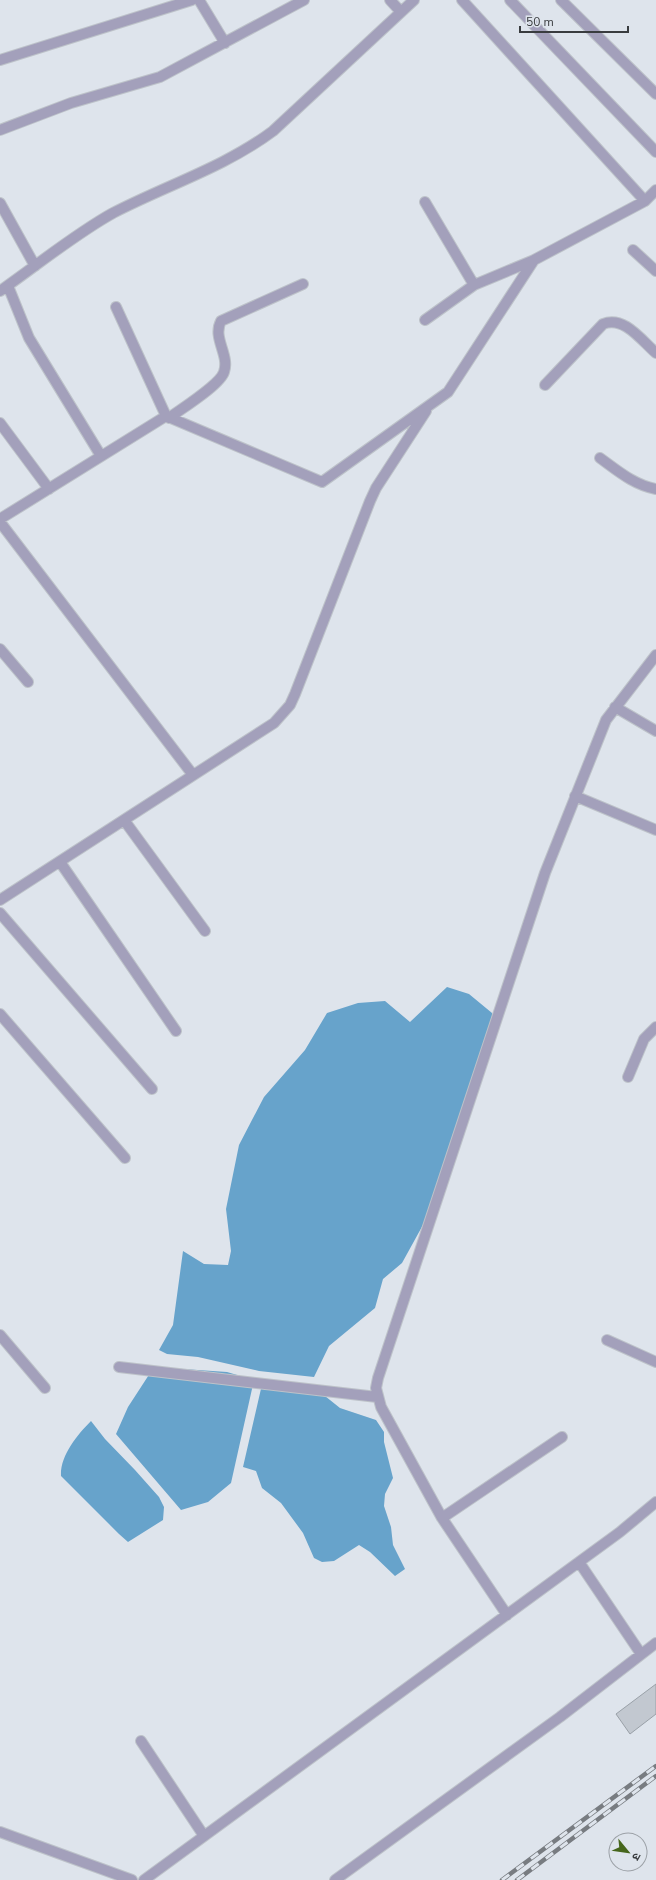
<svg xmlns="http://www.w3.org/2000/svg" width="656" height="1880" font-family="'Nunito Sans','Noto Sans Devanagari',sans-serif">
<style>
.water{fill:#67a3cb}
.building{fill:#c2c8d0;stroke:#99a0a7}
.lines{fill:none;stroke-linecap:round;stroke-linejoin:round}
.minor-casing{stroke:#bdc2c9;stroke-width:12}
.minor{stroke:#a3a0bb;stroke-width:10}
.rail-casing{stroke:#787c81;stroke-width:4.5}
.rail{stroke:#dee4ec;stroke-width:3;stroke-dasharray:9;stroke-linecap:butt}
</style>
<rect width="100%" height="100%" fill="#dee4ec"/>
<!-- water -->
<path class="water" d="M447 987 469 994 492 1013 493 1036 429 1214 402 1263 383 1279 375 1308 329 1346 314 1377 259 1371 198 1357 167 1354 159 1350 173 1325 183 1251 204 1264 228 1265 231 1251 226 1209 239 1145 264 1097 305 1050 327 1013 358 1003 385 1001 410 1022Z
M154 1367 227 1372 254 1380 231 1483 208 1502 181 1510 116 1434 128 1407Z
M263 1380 325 1396 340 1408 376 1420 384 1432V1442L393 1478 385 1494 384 1506 391 1527 393 1545 405 1569 395 1576 370 1552 359 1545 334 1561 322 1562 314 1558 303 1533 281 1503 262 1488 256 1471 243 1467Z
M91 1421 105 1439 135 1470 159 1497 164 1507 163 1520 128 1542 119 1534 61 1476C60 1456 77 1435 91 1421Z"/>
<!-- building -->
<path class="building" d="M656 1684V1714L630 1734 616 1714Z"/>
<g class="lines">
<!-- minor casing -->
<g class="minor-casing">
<path id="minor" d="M199 0 225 43
M390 0 401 12
M462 0 645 201
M510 0 656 152
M561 0 656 94
M0 60 192 0
M0 130 71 103 160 77 304 0
M425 202 474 285
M0 203 35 266
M633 250 656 271
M8 286 29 338 101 456
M0 291C36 266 75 234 113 213 167 185 225 167 273 131L414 0
M116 307 166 416
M425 320 474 285 534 260
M545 385 603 324C624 315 642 341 656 353
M169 418C181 409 220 385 224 372 230 355 212 338 221 321L303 284
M0 423 49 489
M600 458C618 471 634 485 656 489
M0 519 166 416 322 482 448 392 534 260 645 201 656 190
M0 522 193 775
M0 649 28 682
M615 707 656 731
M575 796 656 830
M124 820 205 931
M60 862 176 1031
M0 900 274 723 290 705 295 694 370 501 376 488 426 411
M0 913 152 1089
M0 1014 125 1158
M628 1077 644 1039 656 1027
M0 1335 45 1388
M607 1340 656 1362
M119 1367 377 1397
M442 1518 562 1437
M579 1562 641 1654
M507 1615 442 1518 381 1407 376 1388 378 1378 545 873 606 720 656 655
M141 1741 204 1836
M0 1832 132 1880
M144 1880 620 1532 656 1502
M335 1880 560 1717 656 1643"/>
</g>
<!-- minor -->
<use href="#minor" class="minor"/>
<!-- rail casing -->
<g class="rail-casing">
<path id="rail" d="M502 1880 656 1766
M517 1880 656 1776"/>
</g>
<!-- rail -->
<use href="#rail" class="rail"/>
</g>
<!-- north arrow -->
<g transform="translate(628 1852) rotate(119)"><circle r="19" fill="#dee4ec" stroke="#9ca1a7"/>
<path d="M0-3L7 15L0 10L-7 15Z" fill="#46661c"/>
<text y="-6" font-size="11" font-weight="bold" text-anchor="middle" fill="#393c3f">उ</text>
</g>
<!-- scale -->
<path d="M520 26v6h108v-6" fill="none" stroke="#393c3f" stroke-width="2"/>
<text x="526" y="26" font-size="12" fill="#393c3f" stroke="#dee4ec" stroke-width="3" paint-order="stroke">50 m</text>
</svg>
